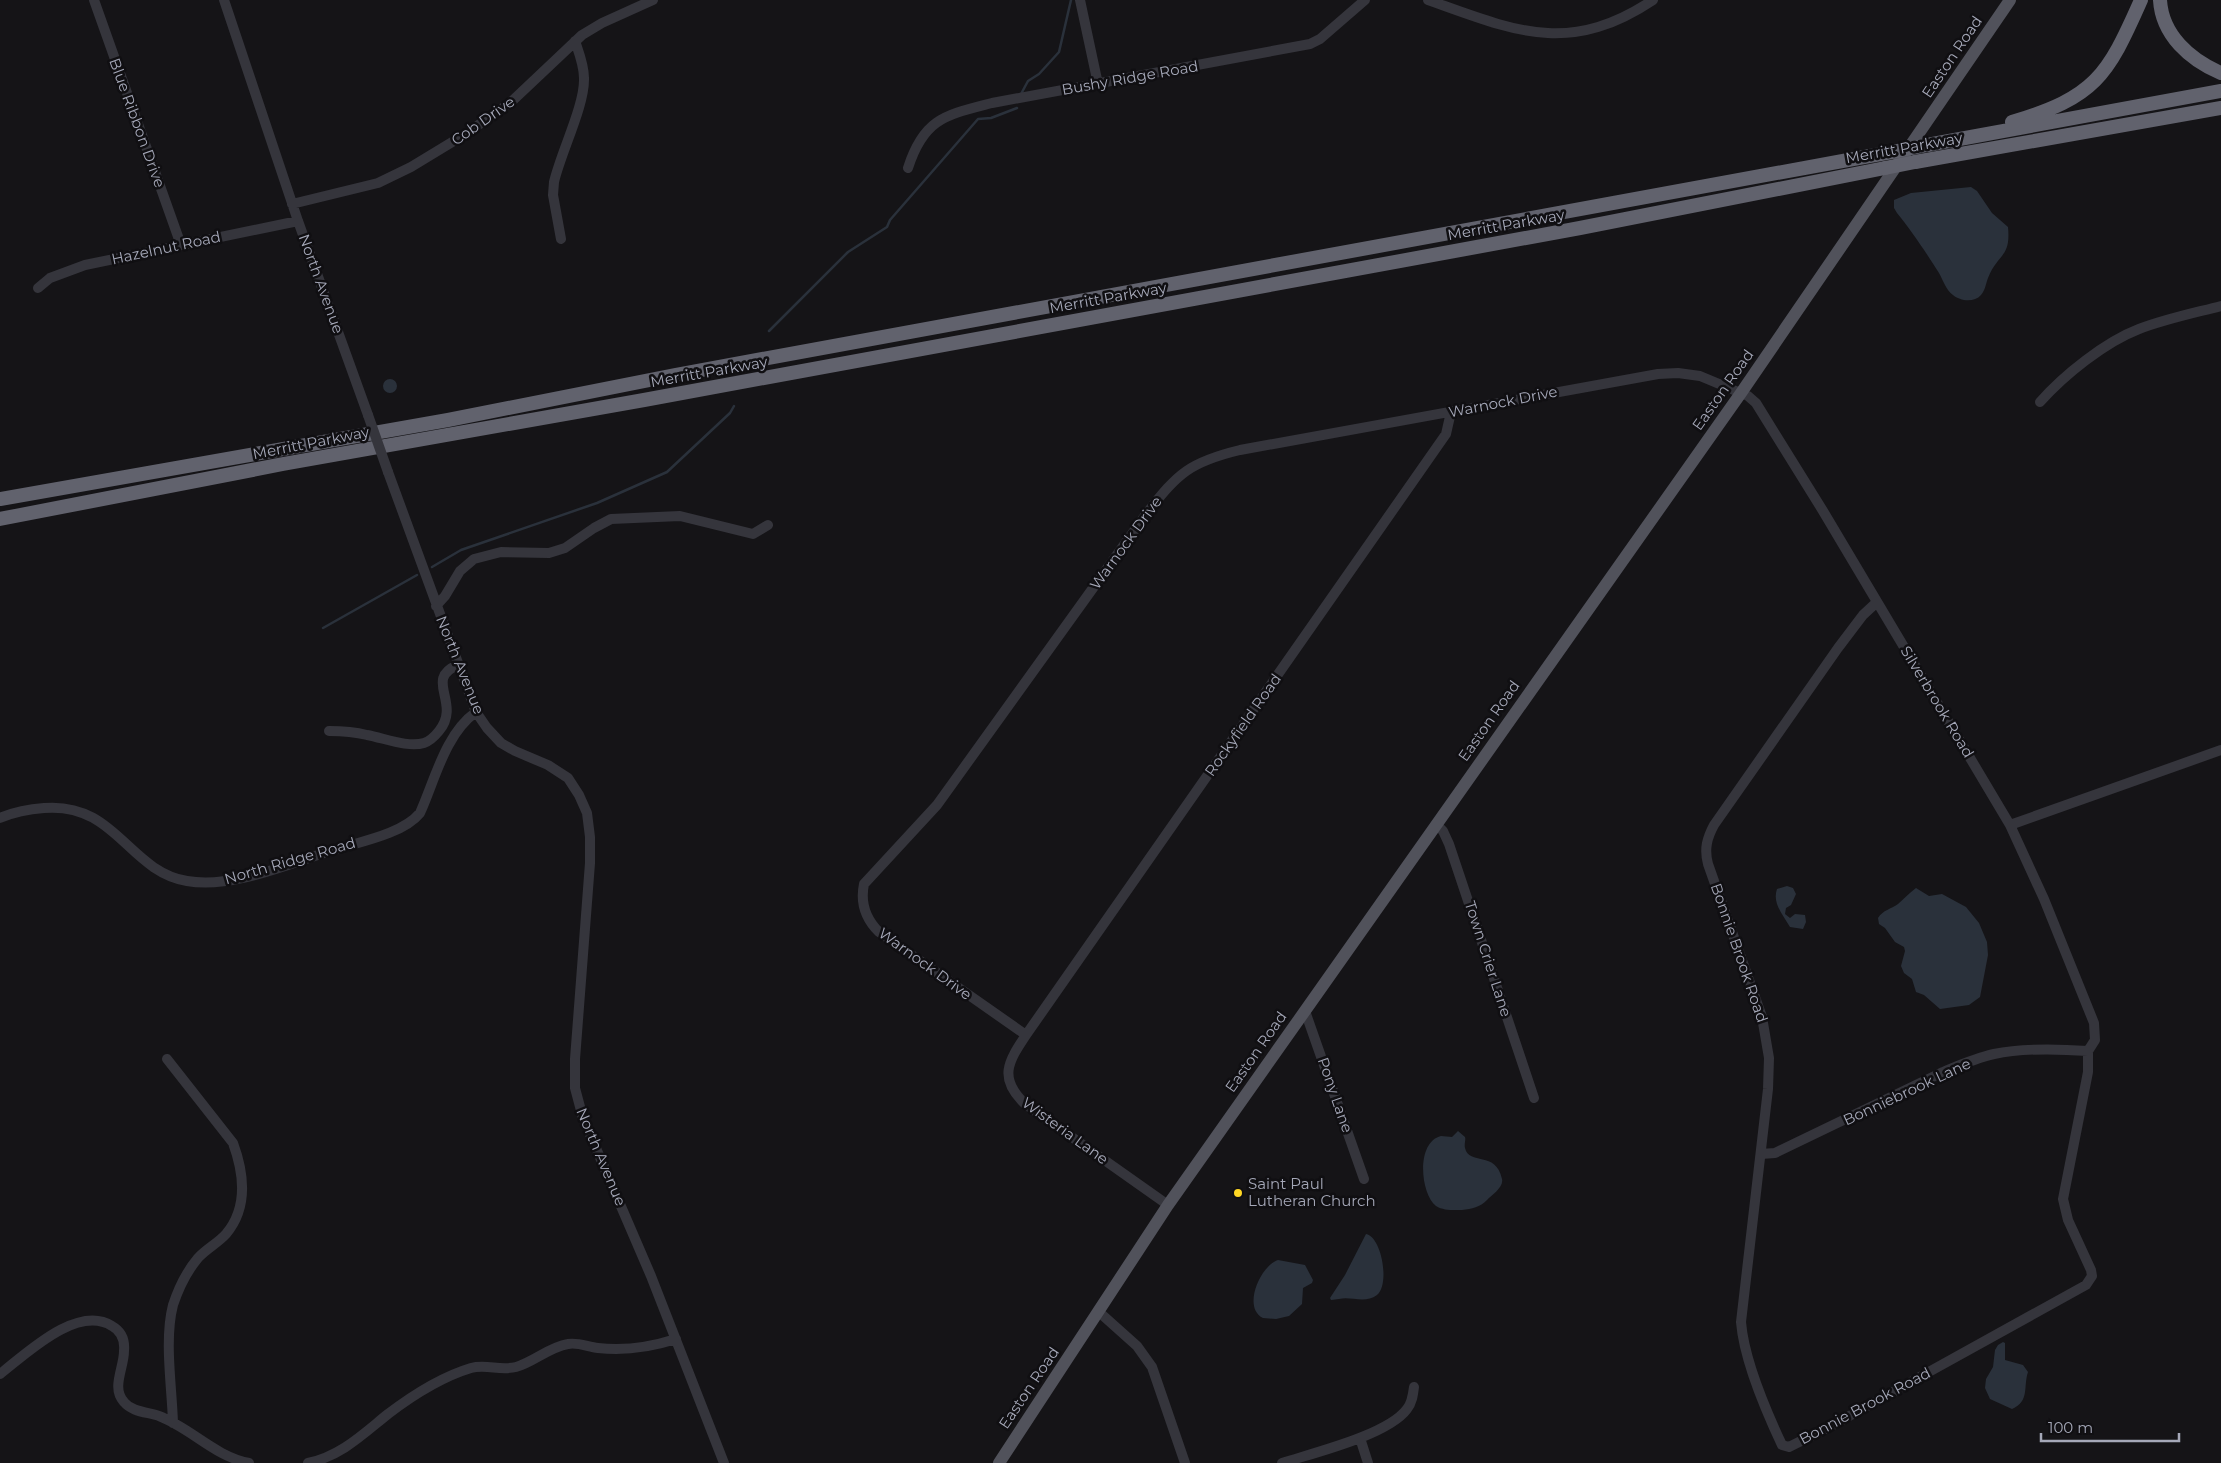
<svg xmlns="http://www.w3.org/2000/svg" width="2221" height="1463" font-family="Montserrat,sans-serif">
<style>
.water{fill:#2a313b}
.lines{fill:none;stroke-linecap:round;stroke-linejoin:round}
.stream{stroke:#2a313b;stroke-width:2.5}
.minor{stroke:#35353c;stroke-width:10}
.major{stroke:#51525b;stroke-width:12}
.highway{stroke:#61626d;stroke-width:14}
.minor-bridge{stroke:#35353c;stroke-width:10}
.highway-bridge{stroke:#61626d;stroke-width:14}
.poi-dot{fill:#ffd724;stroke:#100f12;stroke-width:2}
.labels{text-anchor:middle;stroke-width:5;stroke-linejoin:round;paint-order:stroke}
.street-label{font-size:15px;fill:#a5a8b8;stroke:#100f12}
.poi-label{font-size:15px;fill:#a5a8b8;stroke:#100f12;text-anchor:start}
</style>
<rect width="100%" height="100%" fill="#151417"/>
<!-- water -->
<path class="water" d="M1971 187 1977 191 1992 213 2008 227C2011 258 1998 253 1988 278 1986 283 1985 291 1981 295 1974 303 1960 301 1953 295 1946 290 1943 280 1939 273 1927 254 1911 230 1897 213L1894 208V200L1911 193Z
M383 386a7 7 0 1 1 14 0a7 7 0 1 1-14 0Z
M1787 886 1793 888 1796 894 1791 905 1786 908 1785 914 1790 918 1795 914 1805 915 1806 922 1803 929 1790 927C1783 915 1772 903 1777 889Z
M1916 888 1929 896 1942 894 1966 907 1979 923 1987 942 1988 955 1980 997 1969 1005 1940 1009 1924 995 1916 992 1912 979 1904 973 1901 966 1905 951 1904 947 1895 942 1885 928 1879 924 1878 918C1883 910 1891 909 1898 904 1904 899 1909 893 1916 888Z
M1458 1131 1465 1137C1466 1140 1464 1144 1465 1148 1469 1166 1496 1150 1502 1179 1504 1187 1492 1195 1487 1200 1480 1207 1472 1209 1462 1210 1454 1210 1444 1211 1436 1206 1420 1193 1416 1142 1441 1136 1444 1136 1449 1137 1452 1137Z
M1366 1234C1382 1237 1390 1285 1377 1295 1365 1304 1351 1296 1339 1299 1336 1299 1334 1300 1331 1300L1330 1298 1345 1275Z
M1278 1260 1305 1265 1313 1280 1312 1283 1303 1288 1302 1304 1289 1316 1276 1319 1263 1318C1242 1308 1260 1266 1278 1260Z
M2003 1342 2005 1343V1360L2023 1365 2028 1372C2023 1387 2030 1401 2012 1409L1990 1399 1985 1388 1986 1379 1993 1367 1995 1350 1998 1345Z"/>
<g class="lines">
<!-- stream -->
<path class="stream" d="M1021 94 1028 81 1039 74 1059 52 1071 0
M769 331 848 252 887 227 890 220 978 119 991 118 1017 108
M432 567 461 550 597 503 667 472 730 413 734 406
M323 628 417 575"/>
<!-- minor -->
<path class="minor" d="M94 0 181 245
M224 0 298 221 368 415
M1080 0 1098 84
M1428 0C1515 31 1569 56 1653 0
M908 168C924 118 946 115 992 103L1310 44 1320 39 1365 0
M292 204 378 183 411 167 467 133 511 102 582 35 602 23 653 0
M561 239 553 195 554 182C561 152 585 105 584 78 584 65 579 53 575 41
M38 288 50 278 85 265 298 221
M2040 402C2064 375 2105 342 2139 329 2165 319 2194 313 2221 306
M388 472 476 712 487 728 501 743 515 751 548 765 568 778 579 795 587 813 590 837V863L575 1059V1088L583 1118 651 1276 724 1463
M436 606 445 596 460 571 474 559 501 552 549 553 565 548 594 528 611 519 680 516 753 534 768 525
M329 731C341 731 355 732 367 735 384 738 408 748 424 743 430 741 435 736 439 731 462 703 423 679 458 665
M0 818C14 812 29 809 44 808 116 802 128 871 187 881 234 889 289 863 334 850 359 842 403 834 420 813 435 780 445 734 476 712
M1436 824 1443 831 1449 844 1534 1098
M2010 825 2221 750
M1305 1011 1364 1179
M1026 1035 879 932C865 918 860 903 864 884L937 805 1147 513C1178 473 1190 462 1240 450L1658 374 1678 373 1700 376 1748 396 1756 403 1823 511 2010 825 2044 899 2094 1023 2095 1040 2088 1051V1072L2063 1199 2068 1220 2091 1270 2092 1276 2086 1285 1833 1425 1789 1447 1782 1445C1766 1411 1744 1359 1741 1322L1768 1089 1769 1058 1762 1017 1708 864C1704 849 1707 838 1714 825L1838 648 1863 615 1877 602
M167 1059 233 1143C244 1173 248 1208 226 1234 218 1243 206 1249 198 1258 187 1271 178 1290 173 1305 164 1340 172 1387 173 1423
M1761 1154 1775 1153 1943 1072C1960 1065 1976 1058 1994 1054 2022 1048 2060 1049 2088 1051
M1168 1205 1025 1104C998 1078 1008 1062 1026 1035L1446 434 1451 412
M1099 1312 1137 1346 1152 1367 1185 1463
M0 1374C26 1354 77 1304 112 1326 121 1331 125 1340 124 1351 124 1368 111 1388 124 1402 132 1412 147 1412 159 1416 191 1428 214 1456 249 1463
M1360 1438 1368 1463
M308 1463C341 1456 363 1434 388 1414 413 1395 441 1377 471 1368 486 1364 501 1371 516 1367 534 1362 549 1347 568 1344 578 1342 588 1347 598 1348 624 1351 651 1347 676 1339
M1282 1463C1313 1453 1388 1435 1407 1409 1412 1403 1413 1395 1414 1387"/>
<!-- major -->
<path class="major" d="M999 1463 1168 1205 1741 393 2010 0"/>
<!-- highway -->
<path class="highway" d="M2160 0C2162 35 2190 60 2221 73
M2012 122C2095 97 2107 77 2141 0
M1927 145 2221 91
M1915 162 2221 108
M0 499 448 420 675 375 1897 151
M0 519 283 464 644 400 1580 228 1885 168"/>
<!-- minor-bridge -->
<path class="minor-bridge" d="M368 415 388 472"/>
<!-- highway-bridge -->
<path class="highway-bridge" d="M1897 151 1927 145
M1885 168 1915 162"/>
</g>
<!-- markers -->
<circle class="poi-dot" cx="1238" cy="1193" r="5"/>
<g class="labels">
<!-- street labels -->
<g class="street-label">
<text transform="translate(1952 57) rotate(-56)" y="5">Easton Road</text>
<text transform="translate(1130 78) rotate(-10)" y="5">Bushy Ridge Road</text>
<text transform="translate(483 121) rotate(-35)" y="5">Cob Drive</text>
<text transform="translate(137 123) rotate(70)" y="5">Blue Ribbon Drive</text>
<text transform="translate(1904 148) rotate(-10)" y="5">Merritt Parkway</text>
<text transform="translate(1506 225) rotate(-10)" y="5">Merritt Parkway</text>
<text transform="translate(166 248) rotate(-12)" y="5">Hazelnut Road</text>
<text transform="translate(321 284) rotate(70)" y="5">North Avenue</text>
<text transform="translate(1108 298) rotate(-10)" y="5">Merritt Parkway</text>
<text transform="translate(709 372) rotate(-10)" y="5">Merritt Parkway</text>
<text transform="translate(1723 390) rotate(-55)" y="5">Easton Road</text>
<text transform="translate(1503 402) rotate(-11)" y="5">Warnock Drive</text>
<text transform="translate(311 443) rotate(-11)" y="5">Merritt Parkway</text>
<text transform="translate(1126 543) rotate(-54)" y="5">Warnock Drive</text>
<text transform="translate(460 665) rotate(68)" y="5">North Avenue</text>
<text transform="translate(1937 702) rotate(59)" y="5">Silverbrook Road</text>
<text transform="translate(1489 721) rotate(-55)" y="5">Easton Road</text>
<text transform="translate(1243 725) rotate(-55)" y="5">Rockyfield Road</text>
<text transform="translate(290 861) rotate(-16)" y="5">North Ridge Road</text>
<text transform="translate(1739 953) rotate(71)" y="5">Bonnie Brook Road</text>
<text transform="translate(1488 959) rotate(72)" y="5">Town Crier Lane</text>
<text transform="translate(925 964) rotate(36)" y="5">Warnock Drive</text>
<text transform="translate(1256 1052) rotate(-55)" y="5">Easton Road</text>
<text transform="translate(1907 1092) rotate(-25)" y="5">Bonniebrook Lane</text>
<text transform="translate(1335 1095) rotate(71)" y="5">Pony Lane</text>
<text transform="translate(1065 1131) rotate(36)" y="5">Wisteria Lane</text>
<text transform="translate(601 1157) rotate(67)" y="5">North Avenue</text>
<text transform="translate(1029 1388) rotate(-56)" y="5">Easton Road</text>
<text transform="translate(1865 1406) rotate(-28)" y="5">Bonnie Brook Road</text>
</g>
<!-- poi labels -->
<g class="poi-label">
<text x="1248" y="1189">Saint Paul<tspan x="1248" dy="17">Lutheran Church</tspan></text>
</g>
</g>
<!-- scale -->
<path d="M2041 1433v8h138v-8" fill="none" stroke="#a5a8b8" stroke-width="2.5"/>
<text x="2048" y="1433" font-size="15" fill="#a5a8b8" stroke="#100f12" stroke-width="4" paint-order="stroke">100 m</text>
</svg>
